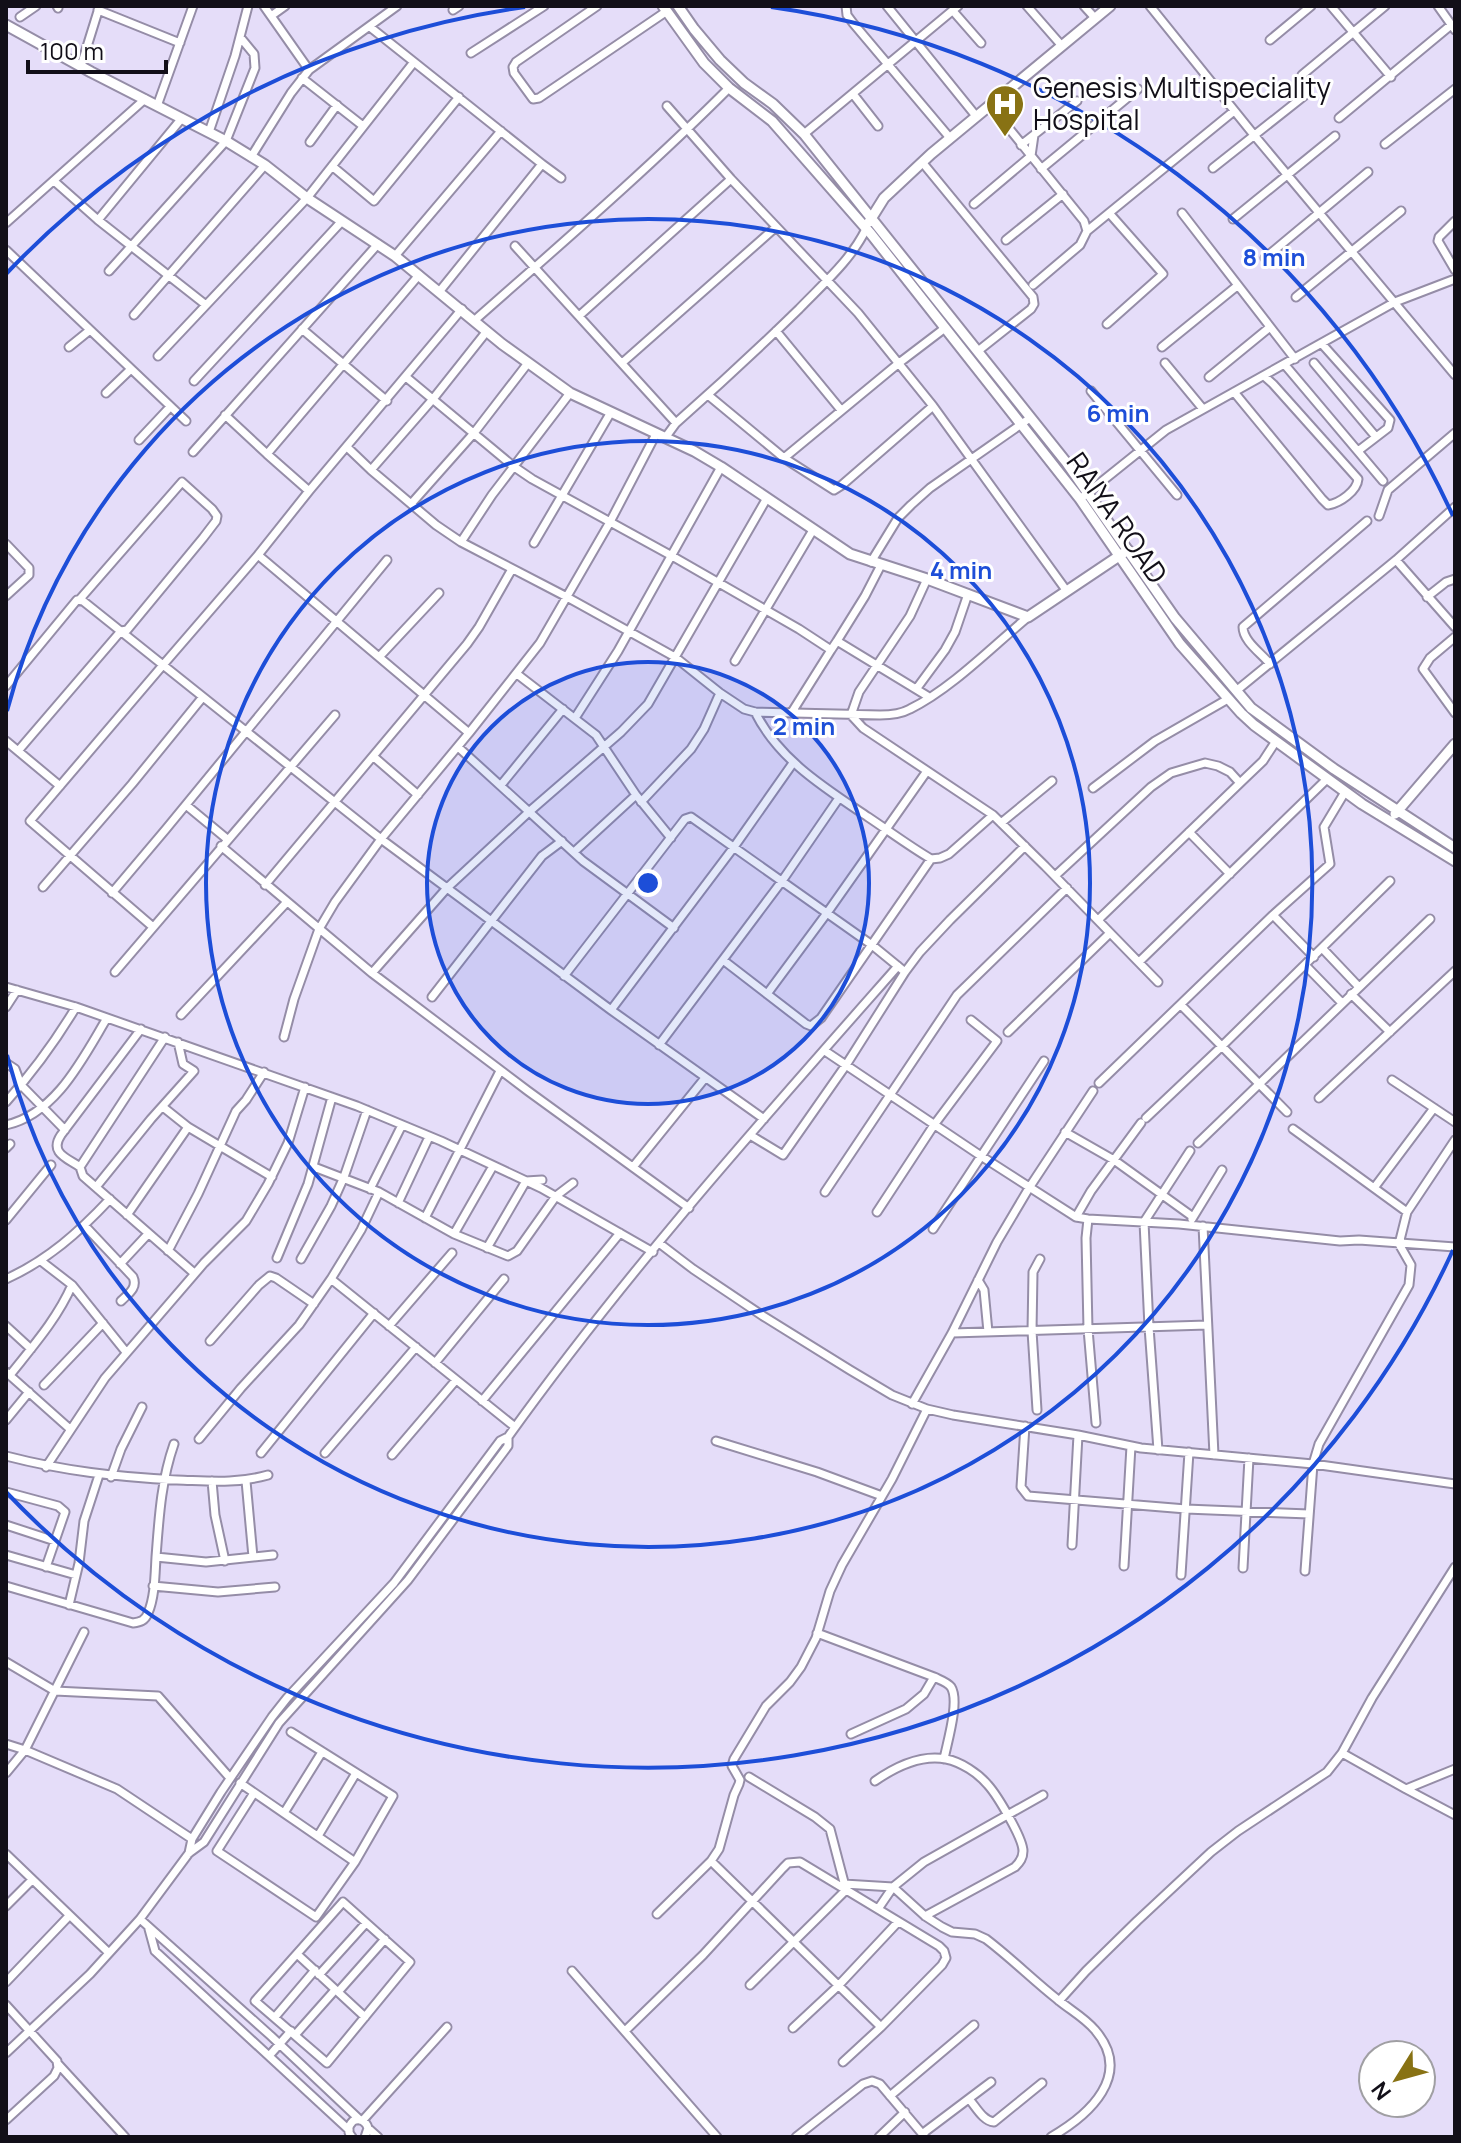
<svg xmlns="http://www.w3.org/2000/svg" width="1461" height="2143" font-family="Manrope,sans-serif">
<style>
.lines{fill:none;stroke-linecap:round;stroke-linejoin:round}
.minor-casing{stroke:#958da7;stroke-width:11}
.tertiary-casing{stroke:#958da7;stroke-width:13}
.minor{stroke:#fff;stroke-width:7}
.tertiary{stroke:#fff;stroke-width:9}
.ring{fill:none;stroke:#1d4ed8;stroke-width:4}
.labels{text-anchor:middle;stroke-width:6;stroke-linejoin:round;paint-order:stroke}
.poi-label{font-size:28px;fill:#120f18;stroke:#fff;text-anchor:start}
.street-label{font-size:28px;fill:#120f18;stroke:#fff}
.centre{fill:#1d4ed8;stroke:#fff;stroke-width:4}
.ring-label{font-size:24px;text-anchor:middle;font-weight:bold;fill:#1d4ed8;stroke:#fff;stroke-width:6;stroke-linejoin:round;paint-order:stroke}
</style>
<rect width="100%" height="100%" fill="#e5ddf9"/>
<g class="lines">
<!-- minor casing -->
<g class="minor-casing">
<path id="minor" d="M57 6 58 8
M264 6 309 70
M597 6 516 62 513 67 514 73 533 99 539 98 667 11
M846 6 847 15 853 23 950 138
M887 6 976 116
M1027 6 1062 46
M1084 6 1095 18
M1150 6 1254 135 1455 375
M1331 6 1391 77
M1438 6 1455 30
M98 10 180 43
M453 10 459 6
M953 11 981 43
M271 16 285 6
M20 17 36 6
M370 27 414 62
M1270 40 1311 6
M471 53 544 6
M81 66 99 8
M1302 75 1385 6
M302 78 363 126
M853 94 878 126
M990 105 1084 221 1087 231 1080 245 1033 285
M157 106 193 6
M667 106 731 179 858 313 933 406 1066 590
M1339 118 1451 25
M209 132 235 56 248 6
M804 134 958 6
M310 142 337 105
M1385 144 1455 89
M1021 145 1077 101
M251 157 291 93 309 70 397 6
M922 162 1033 297 1034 304 1031 309 978 351
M542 164 561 178
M332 166 374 201 459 97
M1213 168 1304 96
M1041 169 1138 89
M54 181 98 220 206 305
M974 204 1031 156 1034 135
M1182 213 1295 359
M1233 219 1335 136
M98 220 182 118
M1455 221 1439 237 1438 241 1455 270
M6 223 145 99
M1087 231 1234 111
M1006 240 1063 194
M515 246 676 423
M6 250 186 421
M395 256 501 131
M1265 258 1368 172
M109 271 226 141 255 68 254 54 240 37
M1296 297 1401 211
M134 315 265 165
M579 316 731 179
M475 320C561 244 648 169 729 88
M1107 324 1163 274 1110 214
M302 329 387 401
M776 331 841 410
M1322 344 1390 420 1388 428 1358 451
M69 347 90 330
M1162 347 1237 286
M158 356 307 198 414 62 542 164 439 292
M622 363 776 227
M1165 363 1203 409
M1314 363 1376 437
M1285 365 1383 481
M406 377 513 466 532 479 672 556 799 629 831 650 837 641 929 697
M1209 377 1270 327
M194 381 342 221
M1091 391 1177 495
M1234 392 1322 499 1328 505C1340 503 1357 491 1358 479L1273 384 1264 376
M106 393 131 369
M708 395 784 458 834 490 842 485 933 406
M225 415 267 454 419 275
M665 438 676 423C718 386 759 348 799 309 823 284 851 260 866 229
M139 440 170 407
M348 448 371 470 433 399 487 331
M193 452 378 244
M267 454 309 491 462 309
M784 458 899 363 945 328
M371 470 436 525 461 542 565 596 675 657 720 693 744 709 755 712 880 715C891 715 901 714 910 709 951 689 993 646 1028 617
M1080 499 1166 430 1395 302 1455 279
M411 504 474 433 528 363
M1379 516 1388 490 1455 433
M461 542 492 495 570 393
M534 543 611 412
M6 544 29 568V575L6 596
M258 555 469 733
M1396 560 1455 627
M871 562 898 518 911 505 930 488 1030 418
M927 579 910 616 859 692 851 715 863 728 993 815 1045 866 1158 982
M1427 597 1446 582 1455 579
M1455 637 1430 658 1423 669 1455 713
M837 641 865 596 881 565
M380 656 439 593
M735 661 813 530
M1270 664C1261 653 1243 641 1243 627L1367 521
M517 674 596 735 636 795 671 838
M6 686 77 600 83 601 163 665 258 555 309 491
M917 688 945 650 955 632 968 594
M1236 691 1396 560 1455 507
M755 712C779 760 825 788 868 817 889 831 909 846 931 859L940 858 949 854 993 815
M792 712 831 650
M575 718 618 651 721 467
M6 741 60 786
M458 747 583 861 674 928
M18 751 121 631 127 630 203 538 216 521 217 516 212 509 182 482 80 599
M374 757 418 795
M501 785 563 709
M1093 788 1155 741 1228 699
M641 802 691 749 704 729 720 693
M186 805 227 839
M1001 823 1052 781
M1189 832 1230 874
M221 846 372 973 528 1091 689 1208
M574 852 636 795
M1055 876 1151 787 1171 773 1205 763 1218 766 1230 772 1240 783 1263 761 1276 741
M265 885 467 644 479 627 512 569
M43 887 132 784 202 698
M112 893 166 829 387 560
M1273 915 1314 957
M1098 920 1240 783
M153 927 30 821 163 665 381 839 611 1010 764 1119
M1322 948 1358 986
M723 960 806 1024 811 1026 821 1018 931 859
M1139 962 1327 779
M1305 965 1342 1003
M115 972 335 715
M372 973 447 888 530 811 621 732 648 704 767 498
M564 976 685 819 691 817 872 945 905 972
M6 987 76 1007 357 1106 441 1141 541 1188 653 1252
M767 994 827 913 927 771
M1351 994 1390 1032
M432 997 542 856 562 841
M1181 1005 1287 1112
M6 1007 17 990
M611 1010 734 847 793 763
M181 1015 286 903
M141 1029 61 1135C49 1153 67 1158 80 1167L83 1176 194 1273
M1008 1032 1110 933
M284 1037 294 999 319 929 335 902 381 839 469 733 540 643 610 522 656 434
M659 1045 782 881 839 798
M825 1051 981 1156 1076 1217 1088 1219 1179 1224 1340 1241 1359 1240 1455 1247
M6 1063 15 1069 21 1085 65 1130
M1392 1080 1455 1122
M1099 1083 1273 915 1330 864 1324 827 1345 792
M1319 1098 1455 971
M6 1102C33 1072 55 1042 76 1007
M163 1107 188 1127 272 1177
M1146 1118 1221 1047 1390 881
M6 1125C56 1114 83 1058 107 1018
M1293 1129 1407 1212
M1065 1132 1114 1160 1193 1217
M750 1135 783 1155 846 1065 905 972 920 952 950 920 1025 846
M1198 1143 1430 919
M6 1148 10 1144
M80 1167 165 1037
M314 1167 379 1192 454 1234 508 1256 517 1251 556 1196 573 1183
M633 1167 705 1078
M96 1187 151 1119 194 1071 183 1064 178 1042
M1374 1188 1434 1108
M370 1189 402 1125
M825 1192 957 995 1067 888
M398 1203 429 1137
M877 1212 934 1125 997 1041 971 1020
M127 1215 188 1127
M1076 1217 1091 1191 1141 1123
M425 1218 500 1071
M1088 1219 1086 1238 1088 1329 1096 1423
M1192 1219 1222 1170
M6 1220 51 1165
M85 1226 133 1277C138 1288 128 1294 121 1301
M1203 1226 1214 1455
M933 1229 1044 1061
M454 1234 493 1166
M659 1243 693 1269 763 1316 850 1370 892 1395 927 1409 953 1415 1078 1435 1141 1448 1313 1464 1455 1484
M487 1248 526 1181 542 1180
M168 1251 198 1194 236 1111 246 1100 264 1072
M277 1258 308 1184 332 1097
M301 1259 331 1206 344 1177 367 1110
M41 1261 72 1285 126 1352
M120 1264 148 1234
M6 1279C48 1260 79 1232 110 1199
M331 1279 515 1427
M978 1280 984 1290 988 1332
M6 1326 31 1349
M389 1326 452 1253
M952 1333 1207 1325
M210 1341 259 1285 270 1276 276 1278 314 1304
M435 1363 504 1279
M6 1372 70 1429
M10 1375C33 1346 57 1319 72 1285
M44 1385 103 1323
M482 1401 620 1233
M912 1404 952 1333 997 1242 1029 1188 1093 1091
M1037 1410 1032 1331 1033 1272 1040 1259
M6 1420 29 1392
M1025 1426 1021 1487 1028 1496 1186 1509 1309 1514
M199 1439 241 1388 299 1325 331 1279 361 1230 379 1192
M716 1441 817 1472 882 1496
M1158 1450 1149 1327 1144 1222 1190 1151
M261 1453 374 1313
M325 1453 416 1347
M392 1455 456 1380
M6 1456C64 1471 117 1477 177 1480 210 1481 235 1484 268 1475
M46 1467 105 1378 204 1263 246 1221 268 1184 288 1143 305 1087
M111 1477 121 1449 142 1407
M212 1481 215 1515 225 1561
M246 1481 253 1557
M6 1492 58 1506 65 1512 46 1567
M6 1525 55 1541
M1072 1545 1078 1435
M6 1555 76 1575
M156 1557 206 1562 273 1555
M1124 1566 1131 1446
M1243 1568 1249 1458
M1305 1571 1313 1464 1319 1444 1409 1285 1411 1265 1399 1244 1407 1212 1455 1140
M1181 1575 1189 1452
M6 1586 133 1623C140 1622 145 1621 148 1613 155 1597 155 1574 156 1557 159 1518 161 1481 174 1444
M153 1586 218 1592 275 1587
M69 1605 79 1563 84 1521 99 1475
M817 1633 934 1677C940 1680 947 1682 951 1687 960 1701 947 1743 944 1759
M6 1662 55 1691 158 1696 230 1778
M851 1734 906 1709 924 1694 934 1677
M6 1744 25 1750 117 1789 192 1839
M1342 1753 1406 1789 1455 1769
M6 1773 25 1750 84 1632
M749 1777 815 1817 830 1829 846 1890 750 1985
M875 1781C895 1767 920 1754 946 1759 961 1762 978 1773 988 1785 997 1795 1023 1838 1023 1851 1023 1858 1020 1862 1015 1867L925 1916
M240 1783 355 1862
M1406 1789 1455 1815
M254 1793 217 1851 316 1917 355 1862 393 1796 291 1732
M284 1813 322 1752
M318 1836 356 1773
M189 1853 192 1839 221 1792 272 1717 287 1698 394 1583 500 1441 508 1437C627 1271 763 1119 898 966
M6 1854 109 1953
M711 1861 881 2027
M844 1884 893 1887 925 1916 942 1927 952 1932 975 1934 986 1939C1011 1958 1033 1980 1057 1999 1070 2010 1084 2017 1095 2030 1134 2075 1089 2115 1051 2137
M343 1902 410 1962 327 2063 255 2001Z
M6 1906 32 1880
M878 1909 893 1887 924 1862 1043 1795
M657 1914 711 1861 719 1849 734 1795 739 1784 740 1780 732 1766 734 1759 766 1706 790 1682 801 1667 816 1638 830 1591 842 1565 892 1479 927 1409
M140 1919 189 1853 204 1842 279 1723 408 1580 508 1446V1437
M149 1929 155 1951 349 2130
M297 1954 365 2017
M572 1971 717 2137
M319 1975 366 1923
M6 1982 69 1916
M338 1992 385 1939
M1059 2001 1086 1971 1137 1921 1211 1852 1238 1831 1327 1772 1342 1753 1372 1698 1455 1567
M6 2005 57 2061 58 2068 54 2076 6 2120
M275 2017 315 1970
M793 2028 838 1986 898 1922
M625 2031 703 1955 783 1868 788 1863 800 1862 939 1946 944 1951 946 1958 942 1965 881 2027 843 2062
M295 2035 335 1990
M6 2053 90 1974 140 1919 271 2036 360 2120
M269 2056 291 2031
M59 2065 125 2137
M890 2096 974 2025
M969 2099C976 2107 983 2121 994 2122L1042 2083
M363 2120 447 2027
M368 2128 378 2137
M922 2134 991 2082
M352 2137C347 2132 348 2126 353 2121 360 2118 366 2121 368 2128L365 2137
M796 2137 863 2084 872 2081 880 2084 925 2137
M879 2137 905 2112"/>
</g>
<!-- tertiary casing -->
<g class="tertiary-casing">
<path id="tertiary" d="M663 6 704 63 729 88 772 121 871 234 1080 499 1180 644 1241 713 1254 725 1362 804 1455 861
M678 6 694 29 720 60 744 83 773 104 804 134 1066 462 1175 618 1251 708 1334 769 1455 848
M6 25 91 72 226 141 265 165 307 198 395 256 502 344 570 393 694 451 721 467 850 554 927 579 1028 617 1128 550
M869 222 884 198 931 154 1110 6
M1395 814 1455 744"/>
</g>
<!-- minor -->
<use href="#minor" class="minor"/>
<!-- tertiary -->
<use href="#tertiary" class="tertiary"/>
</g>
<!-- distance rings -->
<circle cx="648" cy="883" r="221" fill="#1d4ed8" fill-opacity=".12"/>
<g class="ring">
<circle cx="648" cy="883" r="221"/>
<circle cx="648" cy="883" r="442"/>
<path d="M7 711A664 664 0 1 1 7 1055"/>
<path d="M1453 1250A885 885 0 0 1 6 1492M6 274A885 885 0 0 1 525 7M771 7A885 885 0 0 1 1453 516"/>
</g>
<!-- icons -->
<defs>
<g id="hospital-pin" transform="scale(2)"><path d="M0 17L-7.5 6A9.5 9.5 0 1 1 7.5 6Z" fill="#887214" stroke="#fff"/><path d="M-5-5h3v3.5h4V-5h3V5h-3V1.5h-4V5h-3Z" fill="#fff"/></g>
</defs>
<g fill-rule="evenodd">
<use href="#hospital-pin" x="1005" y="104"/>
</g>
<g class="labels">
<!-- poi labels -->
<g class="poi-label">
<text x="1033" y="98">Genesis Multispeciality<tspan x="1033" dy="32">Hospital</tspan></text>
</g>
<!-- street labels -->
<g class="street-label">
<text transform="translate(1117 518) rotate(55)" y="10">RAIYA ROAD</text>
</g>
</g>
<circle cx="648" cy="883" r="12" class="centre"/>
<g class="ring-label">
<text x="1274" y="266">8 min</text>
<text x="1118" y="422">6 min</text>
<text x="961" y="579">4 min</text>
<text x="804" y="735">2 min</text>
</g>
<!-- border -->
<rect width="1461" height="2143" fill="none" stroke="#120f18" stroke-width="16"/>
<!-- north arrow -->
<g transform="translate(1397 2079) rotate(233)"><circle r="38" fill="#ffffff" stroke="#a09fa3" stroke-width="2"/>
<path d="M0-6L14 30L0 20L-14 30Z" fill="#887214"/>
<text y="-12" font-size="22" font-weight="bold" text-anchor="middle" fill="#120f18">N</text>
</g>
<!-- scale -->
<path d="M28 60v12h138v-12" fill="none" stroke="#120f18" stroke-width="4"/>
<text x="40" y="60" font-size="24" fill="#120f18" stroke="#ffffff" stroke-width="6" paint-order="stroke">100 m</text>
</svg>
